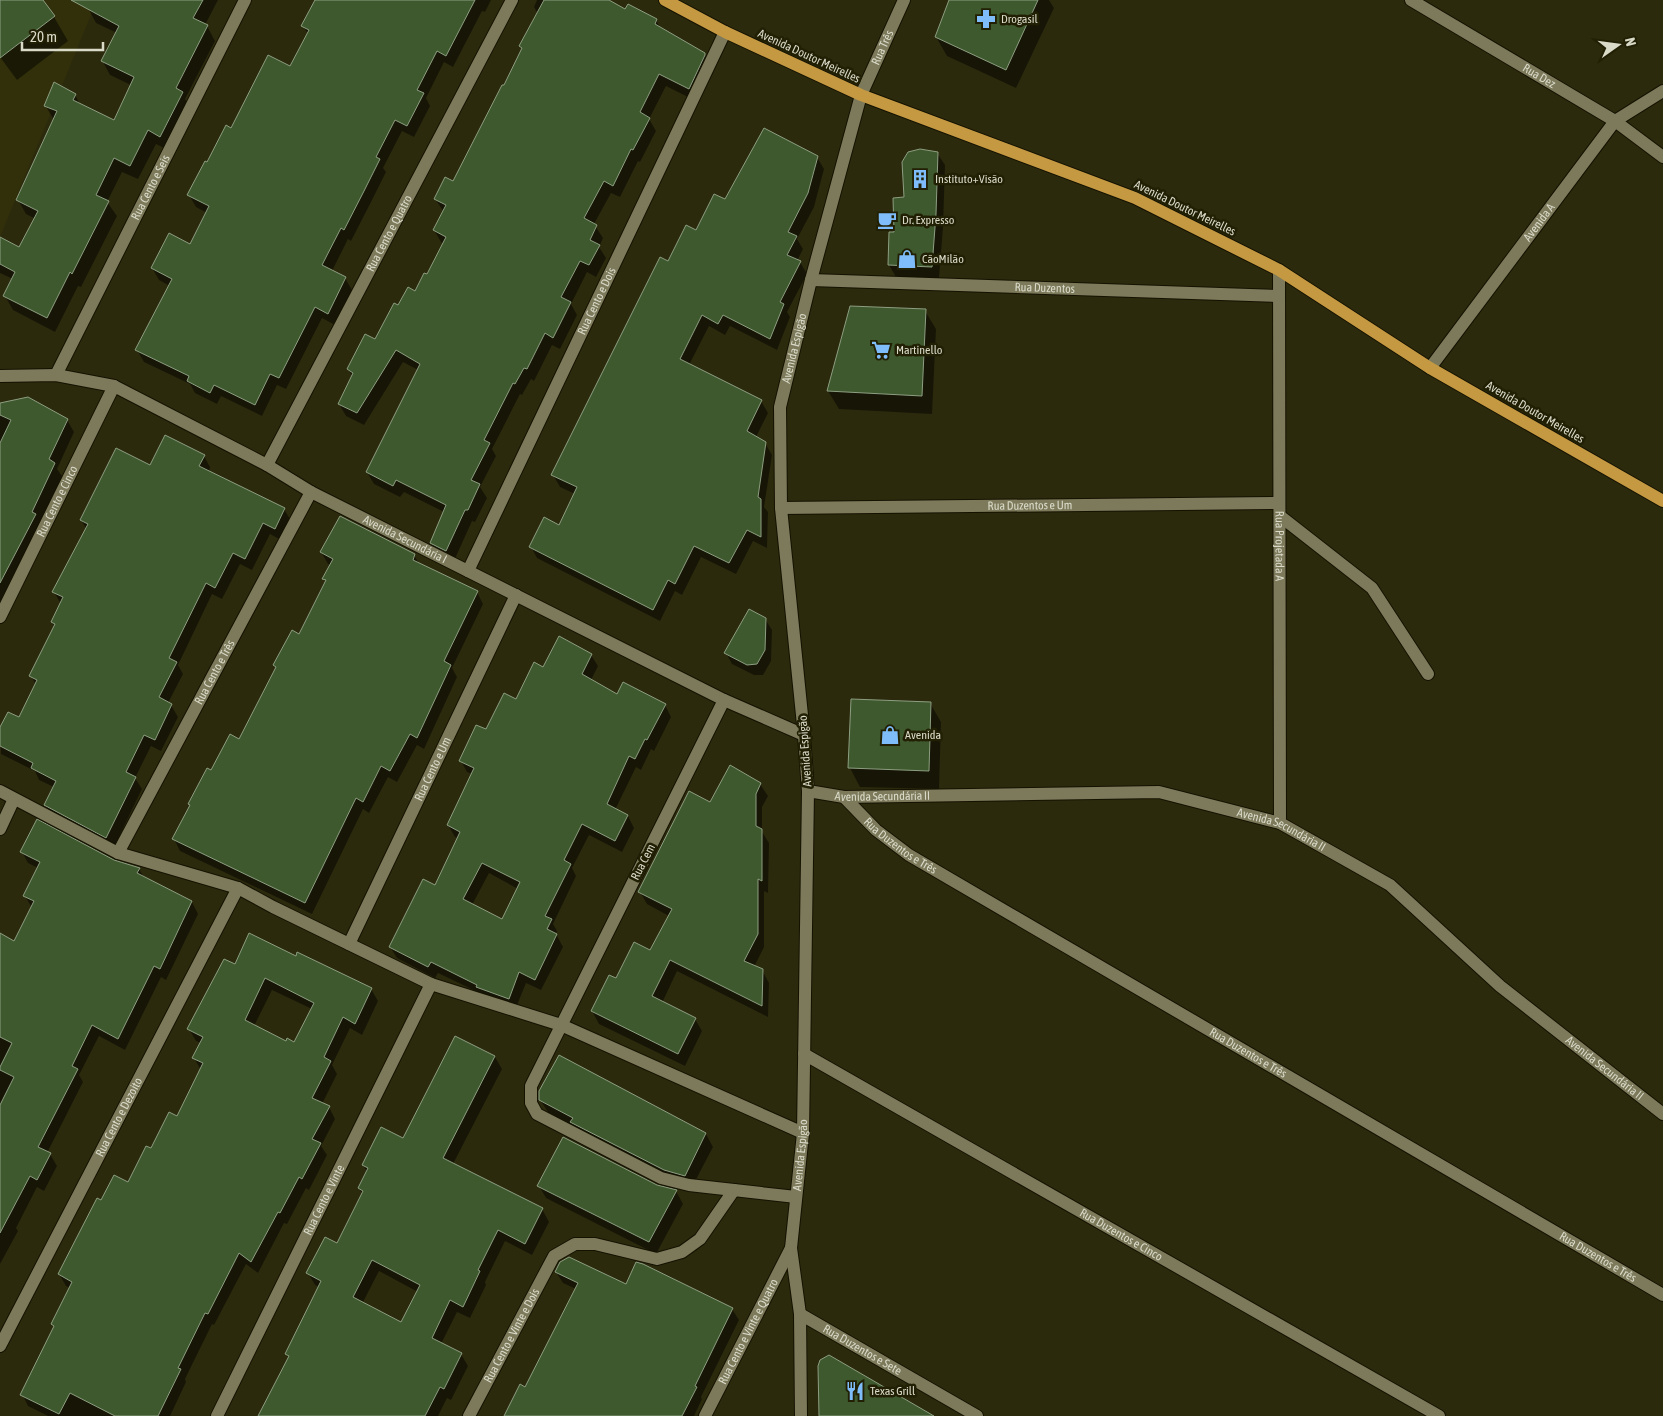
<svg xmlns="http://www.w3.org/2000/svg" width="1663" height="1416" font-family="'Asap Condensed',sans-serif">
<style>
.built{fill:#32300a}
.shadow{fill:#0007;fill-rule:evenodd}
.building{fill:#3f592e;stroke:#8d9e82;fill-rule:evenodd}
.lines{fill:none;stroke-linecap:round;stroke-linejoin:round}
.street-casing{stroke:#151200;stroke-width:14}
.secondary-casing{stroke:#151200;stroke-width:14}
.primary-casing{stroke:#151200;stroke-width:14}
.street{stroke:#7c7a5b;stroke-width:12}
.secondary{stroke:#7c7a5b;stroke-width:12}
.primary{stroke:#c49942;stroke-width:12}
.labels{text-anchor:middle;stroke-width:5;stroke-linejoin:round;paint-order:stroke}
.poi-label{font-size:12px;fill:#dadac9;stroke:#222004;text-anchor:start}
.street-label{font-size:12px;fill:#dadac9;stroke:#222004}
</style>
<rect width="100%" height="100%" fill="#2c2a0d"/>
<!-- built -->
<path class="built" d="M0 0H97L0 237Z"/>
<!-- shadow -->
<path class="shadow" d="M0 0H42L54 17 68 41 17 80 0 57Z
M92 0H218L205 25 207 26 215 41 185 99 190 107 168 150 156 144 138 179 122 172 107 202 117 216 81 287 78 286 55 332 13 310 5 296 13 279 0 273V243L20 249 36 219 26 214 18 200 54 120 45 105 75 95 81 106 115 122 131 85 110 75 102 60 117 33 96 23 88 8Z
M316 0H491L485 12 482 11 453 67 444 62 426 98 430 106 414 137 402 131 383 168 386 172 370 204 351 241 348 239 332 271 345 278 352 290 335 325 322 318 286 389 277 385 262 416 221 396 217 404 195 393 190 384 144 362 137 350 170 286 159 280 152 268 191 246 207 213 196 207 189 195 208 163 231 129 291 68 308 34 303 26Z
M537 0H606L626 11 656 20 661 29 704 54 711 66 696 101 666 86 649 119 656 131 640 162 638 161 620 197 611 193 594 224 603 238 599 247 606 258 596 277 587 272 571 304 577 315 560 349 552 345 534 381 531 379 522 395 520 394 492 449 496 456 480 487 487 498 475 522 472 521 453 563 438 555 431 543 444 512 404 492 400 497 374 484 367 472 418 370 403 362 364 425 346 416 339 404 353 377 348 369 375 341 399 307 416 292 427 276 443 244 441 242 434 230 444 212 435 199 454 183 504 87 523 50 520 46 538 14 534 7Z
M951 0H1049L1054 8 1016 88 947 56 936 37Z
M937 153 945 165 943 228 939 278 896 277 889 265 895 233 906 199Z
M817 157 824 169 814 207 797 239 803 249 797 261 800 262 807 274 787 312 790 317 777 350 730 326 725 335 709 326 689 365 761 401 768 413 756 437 765 443 772 455 764 507 768 512 767 548 753 541 736 574 701 557 682 595 675 591 660 621 537 558 531 547 559 526 575 494 560 487 553 475 668 263 725 201Z
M925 311 936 329 932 414 839 409 828 391Z
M0 405 67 420 74 432 57 469 62 476 40 522 42 527 0 609Z
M204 456 210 467 209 472 284 509 291 521 281 540 270 534 252 570 240 564 222 599 212 594 178 665 183 674 168 703 171 705 178 717 161 751 151 746 135 778 142 789 113 849 52 817 45 805 54 787 39 780 35 771 1 754 0 730 20 719 36 685 31 676 55 627 52 622 61 604 54 592 87 530 81 520 151 467Z
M321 552 414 555 420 565 477 592 483 604 452 668 457 677 424 749 417 745 397 782 388 777 369 813 363 809 312 914 180 851 174 839 190 806 189 804 211 772 240 741 277 669 275 665 300 635 326 583 324 579 331 565 328 564Z
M765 619 772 630 771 661 763 675H754L732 664 726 653Z
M591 655 598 666 591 680 617 696 665 705 671 717 654 751 651 749 641 770 636 767 615 810 628 816 634 828 622 852 589 835 572 868 576 876 553 924 557 931 556 934 563 947 541 990 526 983 515 1010 438 973 435 978 397 958 390 947 435 886 458 838 455 837 448 825 472 774 467 772 461 761 486 731 517 701 543 669ZM489 873 518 889 503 921 472 905Z
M852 701 930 703 941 722 939 789 860 787 850 768Z
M760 784 768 796 762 807V832L769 843 768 893 764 891V947L754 967 762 970 769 983 768 1017 677 971 662 1003 695 1019 702 1031 685 1066 599 1024 592 1011 617 980 651 952 669 916 647 904 640 892 711 803Z
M22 852 114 861 139 869 145 879 192 902 198 914 166 980 161 977 125 1050 99 1036 79 1075 83 1082 47 1153 50 1154 57 1166 44 1191 37 1187 16 1228 18 1231 0 1264V935L15 942 32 908 25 896 38 868 28 863Z
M296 957 371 989 378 1001 362 1035 350 1028 332 1065 337 1074 322 1104 329 1107 335 1119 321 1146 327 1155 309 1190 306 1188 287 1224 284 1223 258 1273 246 1264 214 1325 212 1324 185 1379 186 1382 170 1416H48L28 1406 22 1394 55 1328 52 1324 70 1288 66 1286 59 1274 102 1202 129 1184 152 1150 177 1117 201 1070 194 1058 201 1043 196 1041 189 1029 235 966ZM272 990 312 1009 294 1043 286 1042 254 1026Z
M456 1037 495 1057 502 1069 453 1164 542 1209 549 1222 532 1255 505 1241 485 1282 486 1285 470 1318 457 1312 441 1344 461 1354 468 1366 451 1400 447 1398 438 1416H259L289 1358 286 1354 319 1287 315 1285 308 1273 337 1245 363 1195 359 1188 367 1172 363 1165 404 1139ZM379 1271 418 1292 402 1324 362 1304Z
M559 1057 706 1134 713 1147 692 1187 579 1134 574 1126 548 1112 540 1100Z
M539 1186H657L676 1191 683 1204 656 1254 546 1198Z
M556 1272 732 1309 739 1320 701 1397 702 1399 694 1416H505L525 1388 576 1289 563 1283Z"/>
<!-- building -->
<path class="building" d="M0 0H43L55 16 0 58Z
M71 0H203L193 18 208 25 176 88 183 92 160 137 148 130 130 166 114 158 96 195 109 201 72 274 70 272 47 318 3 296 15 272 0 264V237L19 247 38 211 16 200 57 111 44 106 54 82 76 94 73 100 114 120 134 77 101 61 119 26Z
M315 0H475L446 56 437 51 417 90 424 93 407 126 395 120 376 157 380 159 364 191 344 230 341 228 322 265 346 277 328 314 315 307 279 378 270 374 255 405 214 385 210 393 187 381 189 376 135 350 172 279 151 268 169 233 190 244 209 206 187 195 205 161 207 162 226 125 231 128 268 55 290 66 309 30 301 26Z
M544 0H609L625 9 628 4 657 19 655 24 705 53V55L689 89 659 74 640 112 650 118 633 150 631 149 613 186 604 181 584 218 597 225 590 240 600 245 589 265 580 261 561 297 571 302 553 338 545 333 527 369 524 368 515 384 513 383 484 440 490 443 471 480 480 484 468 510H465L446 551 430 543 446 505 396 480 393 486 366 472 420 364 396 350 357 413 338 404 353 373 347 369 365 334 375 339 394 303 398 305 408 287 415 291 424 273 427 274 446 237 433 230 446 205 434 199 445 177 453 181 502 85H504L522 48 519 46Z
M949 0H1038L1006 70 935 37Z
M764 128 818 156 808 193 788 232 797 236 787 255 801 261 780 302 784 304 770 339 723 315 718 324 702 315 680 359 762 400 747 431 766 442 758 497 761 499V537L747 530 729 563 694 546 675 584 668 580 653 610 529 547 544 517 559 525 577 487 551 475 660 257 668 261 686 225 696 230 714 194 725 199Z
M920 149 938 152 936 214 932 267 888 265 889 232H894L893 198 904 197 902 162 908 152Z
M850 306 926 309 922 396 827 391Z
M28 397 68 419 49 459 55 463 32 512 36 514 0 583V443L11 420 0 415V403Z
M165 435 205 455 199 466 285 508 275 529 263 523 245 559 233 553 215 588 206 583 169 658 177 662 159 697 172 704 155 740 144 735 126 772 136 777 106 838 44 805 56 781 31 768 33 763 0 746V727L8 712 19 717 37 680 29 676 55 624 51 622 63 597 52 592 88 524 80 520 116 448 150 465Z
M340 516 415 554 413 560 478 591 444 661 451 665 417 738 410 734 390 771 381 766 363 802 356 798 305 903 172 839 190 805 188 804 207 768 211 770 230 734 239 739 276 667 273 665 292 630 299 634 326 580 322 579 333 559 320 552Z
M749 609 766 618 765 650 757 664 747 665 724 653Z
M559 636 592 654 582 674 617 694 623 682 666 704 647 740 645 739 635 759 629 756 607 804 628 815 615 841 582 824 564 860 571 864 545 916 552 919 547 929 557 934 535 980 519 972 509 999 476 987 477 985 431 962 428 967 389 947 423 879 435 885 460 832 447 825 474 768 459 761 476 725 486 729 504 693 516 699 534 662 543 667ZM482 863 520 882 502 919 463 899Z
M851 699 931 702 929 771 848 768Z
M730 765 761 783 756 794V826L762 829V881L758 879V934L744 961 763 969 762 1006 670 960 652 996 696 1018 678 1054 591 1011 609 975 616 978 634 942 650 950 672 909 638 892 689 791 710 802Z
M37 819 114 860 140 868 137 873 192 901 160 969 154 966 118 1039 92 1025 72 1066 78 1069 38 1147 51 1153 37 1180 30 1176 0 1233V1105L14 1077 0 1070V1067L12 1043 0 1037V933L14 941 34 901 23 896 40 862 20 852Z
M249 933 296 956 297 952 372 988 355 1024 343 1017 324 1057 331 1061 312 1098 330 1106 312 1139 321 1143 302 1179 299 1177 280 1213 278 1212 251 1262 239 1253 208 1314 205 1313 178 1368 181 1369 158 1416H115L70 1393 59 1414 20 1395 54 1326 51 1324 72 1282 58 1274 97 1198 101 1200 114 1175 128 1182 146 1146 151 1148 169 1112 177 1116 203 1063 192 1058 203 1037 187 1029 224 959 235 964ZM265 978 314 1003 294 1042 287 1038 286 1041 245 1020Z
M455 1036 495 1056 443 1158 543 1208 525 1244 498 1230 478 1270 480 1271 463 1307 450 1300 432 1338 462 1353 444 1389 440 1387 425 1416H258L289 1356 285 1354 321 1281 306 1273 325 1237 337 1243 363 1191 358 1188 368 1168 362 1165 381 1127 403 1138ZM372 1260 420 1285 401 1322 353 1297Z
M559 1055 706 1133 685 1176 664 1170 570 1122 573 1118 539 1100V1091Z
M563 1137 657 1185 677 1190 649 1242 537 1186Z
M569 1257 626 1284 636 1262 643 1264 733 1308 695 1386 697 1387 682 1416H504L520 1384 525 1387 578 1283 555 1272 560 1262Z
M829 1355 934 1416H819L818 1366 820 1360Z"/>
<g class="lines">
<!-- street casing -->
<g class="street-casing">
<g id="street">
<path id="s1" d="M1411 0 1615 121 1663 157"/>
<path id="s2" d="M861 95 904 0"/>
<path id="s3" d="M1279 270 1280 823"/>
<path id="s4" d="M811 280 1279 296"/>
<path id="s5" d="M1430 368 1615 121 1663 91"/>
<path id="s6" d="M56 375 245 0"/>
<path id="s7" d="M0 376 56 375 114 386 267 465 311 492 724 700 804 735"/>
<path id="s8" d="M267 465 512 0"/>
<path id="s9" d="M781 508 1279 503"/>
<path d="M1280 516 1372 588 1428 674"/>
<path id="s10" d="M468 571 725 32"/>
<path id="s11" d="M0 617 114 386"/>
<path d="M724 700 531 1086V1103L537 1114 661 1178 689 1185 796 1197"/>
<path d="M0 791 118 853 238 888 273 907 431 984 561 1025 803 1133"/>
<path id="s12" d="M808 791 844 797 1159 792 1280 823 1390 885 1500 986 1663 1114"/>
<path id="s13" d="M844 797 876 830 909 855 1663 1295"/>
<path d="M0 829 14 799"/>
<path id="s14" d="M118 853 311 492"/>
<path id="s15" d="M349 944 516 595"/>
<path id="s16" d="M804 1054 1439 1416"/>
<path id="s17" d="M800 1314 977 1416"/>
<path id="s18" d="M0 1346 238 888"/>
<path id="s19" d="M217 1416 431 984"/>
<path id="s20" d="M469 1416 554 1256 575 1244H595L657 1259 682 1252 700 1239 734 1190"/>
<path id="s21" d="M705 1416 791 1248"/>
</g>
</g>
<!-- secondary casing -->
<g class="secondary-casing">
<g id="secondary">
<path id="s22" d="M801 1416 800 1314 791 1248 803 1133 808 791 804 735 781 508 780 407 811 280 861 95"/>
</g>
</g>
<!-- primary casing -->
<g class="primary-casing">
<path id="primary" d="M665 0 725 32 861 95 1135 198 1279 270 1430 368 1663 501"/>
</g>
<!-- street -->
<use href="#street" class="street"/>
<!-- secondary -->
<use href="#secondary" class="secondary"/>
<!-- primary -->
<use href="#primary" class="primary"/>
</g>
<!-- icons -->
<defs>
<g id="pharmacy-bare" transform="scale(1.5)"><path d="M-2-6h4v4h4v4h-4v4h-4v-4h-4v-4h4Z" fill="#7ebdf9" stroke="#222004" stroke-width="2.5" paint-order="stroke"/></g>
<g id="building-bare" transform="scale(1.5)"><path d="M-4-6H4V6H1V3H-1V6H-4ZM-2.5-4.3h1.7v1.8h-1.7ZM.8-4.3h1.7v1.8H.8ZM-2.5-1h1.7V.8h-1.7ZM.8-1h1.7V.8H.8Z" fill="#7ebdf9" stroke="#222004" stroke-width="2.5" paint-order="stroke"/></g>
<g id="cafe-bare" transform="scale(1.5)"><path d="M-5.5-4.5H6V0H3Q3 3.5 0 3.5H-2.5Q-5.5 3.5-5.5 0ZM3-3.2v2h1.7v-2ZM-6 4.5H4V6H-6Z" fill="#7ebdf9" stroke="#222004" stroke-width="2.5" paint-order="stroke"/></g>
<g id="shop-bare" transform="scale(1.5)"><path d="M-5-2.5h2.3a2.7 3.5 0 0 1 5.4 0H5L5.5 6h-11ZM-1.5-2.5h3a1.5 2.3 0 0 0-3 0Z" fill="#7ebdf9" stroke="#222004" stroke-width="2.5" paint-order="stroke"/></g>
<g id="supermarket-bare" transform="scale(1.5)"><path d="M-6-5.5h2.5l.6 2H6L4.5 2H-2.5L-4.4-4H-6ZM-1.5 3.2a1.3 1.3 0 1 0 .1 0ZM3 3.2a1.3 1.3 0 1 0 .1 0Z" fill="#7ebdf9" stroke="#222004" stroke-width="2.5" paint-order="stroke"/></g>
<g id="restaurant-bare" transform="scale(1.5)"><path d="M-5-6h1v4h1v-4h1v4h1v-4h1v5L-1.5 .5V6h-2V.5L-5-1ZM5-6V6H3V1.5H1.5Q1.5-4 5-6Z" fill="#7ebdf9" stroke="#222004" stroke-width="2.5" paint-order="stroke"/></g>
</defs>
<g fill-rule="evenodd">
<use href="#pharmacy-bare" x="986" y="19"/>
<use href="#building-bare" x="920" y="179"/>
<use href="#cafe-bare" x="887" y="220"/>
<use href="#shop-bare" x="907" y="259"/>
<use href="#supermarket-bare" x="881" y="350"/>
<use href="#shop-bare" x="890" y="735"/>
<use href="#restaurant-bare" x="855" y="1391"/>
</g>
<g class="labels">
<!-- poi labels -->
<g class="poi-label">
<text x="1001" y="23">Drogasil</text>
<text x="935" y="183">Instituto+Visão</text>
<text x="902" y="224">Dr. Expresso</text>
<text x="922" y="263">CãoMilão</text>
<text x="896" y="354">Martinello</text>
<text x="905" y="739">Avenida</text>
<text x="870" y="1395">Texas Grill</text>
</g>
<!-- street labels -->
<g class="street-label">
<text dy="4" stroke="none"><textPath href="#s2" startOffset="52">Rua Três</textPath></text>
<text transform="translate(809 56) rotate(25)" y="4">Avenida Doutor Meirelles</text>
<text dy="4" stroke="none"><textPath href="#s1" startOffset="149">Rua Dez</textPath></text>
<text dy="4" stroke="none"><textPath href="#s6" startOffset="210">Rua Cento e Seis</textPath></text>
<text transform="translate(1185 208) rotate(26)" y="4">Avenida Doutor Meirelles</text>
<text dy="4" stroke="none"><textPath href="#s5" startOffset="182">Avenida A</textPath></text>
<text dy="4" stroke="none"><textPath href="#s8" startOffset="262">Rua Cento e Quatro</textPath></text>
<text dy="4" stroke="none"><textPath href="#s4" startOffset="234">Rua Duzentos</textPath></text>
<text dy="4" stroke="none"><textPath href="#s10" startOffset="299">Rua Cento e Dois</textPath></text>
<text dy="4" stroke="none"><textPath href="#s22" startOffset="1072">Avenida Espigão</textPath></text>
<text transform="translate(1535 412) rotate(30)" y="4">Avenida Doutor Meirelles</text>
<text dy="4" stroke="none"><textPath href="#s11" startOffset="129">Rua Cento e Cinco</textPath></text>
<text dy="4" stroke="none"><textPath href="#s9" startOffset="249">Rua Duzentos e Um</textPath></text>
<text dy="4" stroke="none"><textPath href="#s7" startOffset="444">Avenida Secundária I</textPath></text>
<text dy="4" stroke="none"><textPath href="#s3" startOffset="276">Rua Projetada A</textPath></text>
<text dy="4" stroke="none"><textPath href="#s14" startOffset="205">Rua Cento e Três</textPath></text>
<text transform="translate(805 751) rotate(-94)" y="4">Avenida Espigão</text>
<text dy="4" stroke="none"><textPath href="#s15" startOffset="194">Rua Cento e Um</textPath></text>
<text dy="4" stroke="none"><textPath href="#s12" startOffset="75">Avenida Secundária II</textPath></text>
<text dy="4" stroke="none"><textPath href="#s12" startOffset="480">Avenida Secundária II</textPath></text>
<text dy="4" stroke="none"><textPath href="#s13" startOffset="75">Rua Duzentos e Três</textPath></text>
<text transform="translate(643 862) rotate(-63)" y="4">Rua Cem</text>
<text dy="4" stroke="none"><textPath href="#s13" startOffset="480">Rua Duzentos e Três</textPath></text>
<text dy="4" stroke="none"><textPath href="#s12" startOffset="885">Avenida Secundária II</textPath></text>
<text dy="4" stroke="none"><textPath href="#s18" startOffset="258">Rua Cento e Dezoito</textPath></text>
<text dy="4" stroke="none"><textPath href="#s22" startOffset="262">Avenida Espigão</textPath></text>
<text dy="4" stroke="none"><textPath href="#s19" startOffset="241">Rua Cento e Vinte</textPath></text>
<text dy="4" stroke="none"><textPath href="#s16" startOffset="365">Rua Duzentos e Cinco</textPath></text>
<text dy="4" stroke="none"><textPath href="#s13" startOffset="885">Rua Duzentos e Três</textPath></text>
<text dy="4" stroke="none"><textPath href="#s21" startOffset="95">Rua Cento e Vinte e Quatro</textPath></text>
<text dy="4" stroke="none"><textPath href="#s20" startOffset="91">Rua Cento e Vinte e Dois</textPath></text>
<text dy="4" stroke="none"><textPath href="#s17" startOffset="72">Rua Duzentos e Sete</textPath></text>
</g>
</g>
<!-- north arrow -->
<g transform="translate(1618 45) rotate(76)" stroke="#222004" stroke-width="4" paint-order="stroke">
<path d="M0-4L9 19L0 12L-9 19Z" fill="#dadac9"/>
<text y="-8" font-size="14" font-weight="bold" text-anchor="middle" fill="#dadac9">N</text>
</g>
<!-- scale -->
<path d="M22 42v8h81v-8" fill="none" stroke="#dadac9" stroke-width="2.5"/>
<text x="30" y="42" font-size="15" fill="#dadac9" stroke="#222004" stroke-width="4" paint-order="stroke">20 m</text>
</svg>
